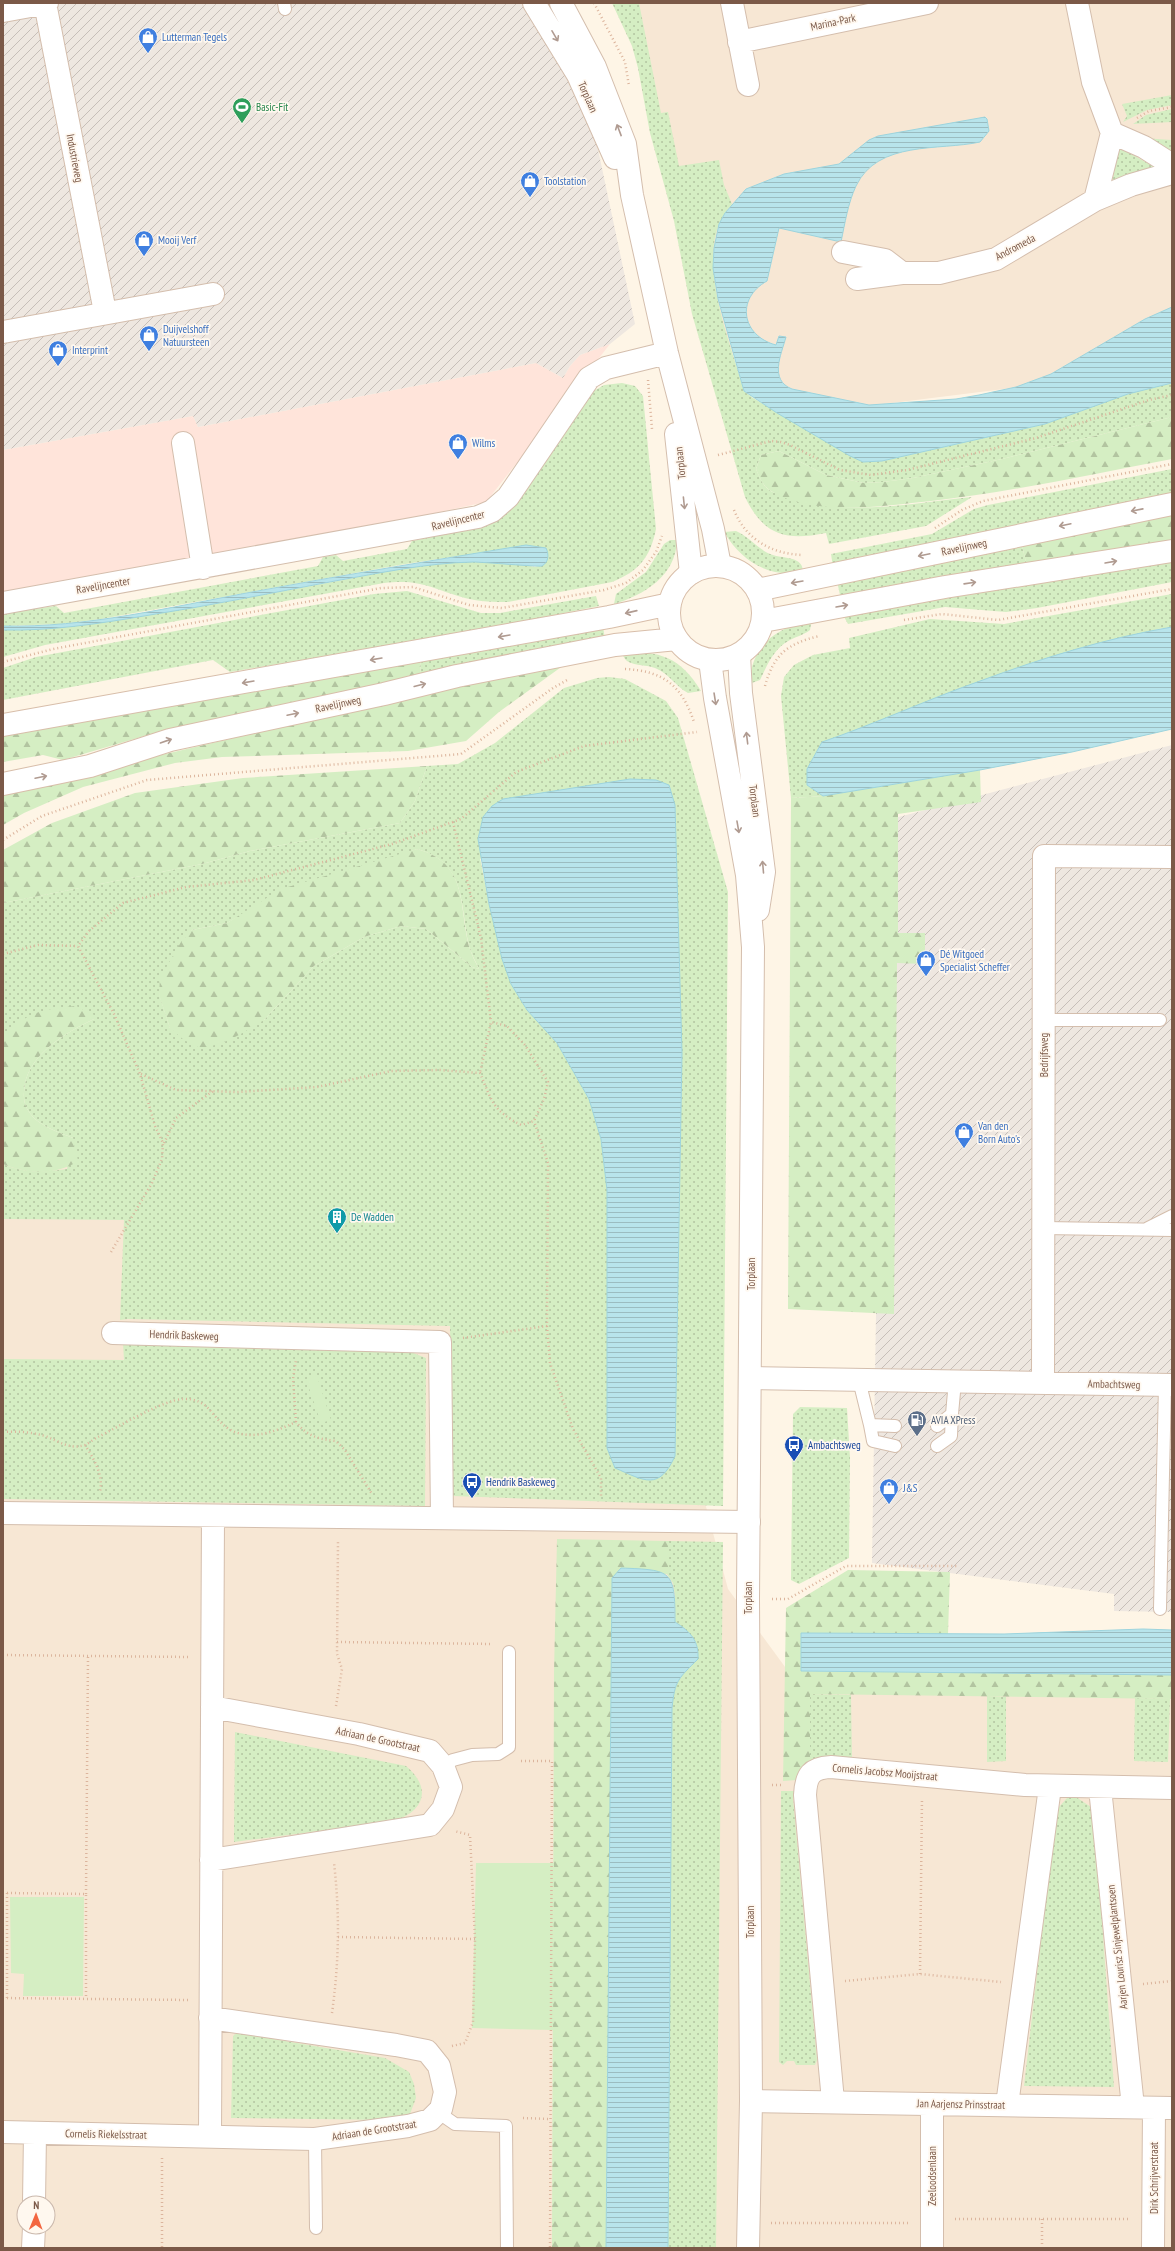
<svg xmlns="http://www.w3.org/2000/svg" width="1175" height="2251" font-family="'PT Sans Narrow',sans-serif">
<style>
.residential{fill:#f7e7d4;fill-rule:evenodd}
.commercial{fill:#ffe4da}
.industrial{fill:url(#industrial-furrows)}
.grass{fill:url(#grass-dots);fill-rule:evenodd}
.forest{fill:url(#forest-firs)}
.green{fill:#d5eec3}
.water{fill:url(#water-rules);stroke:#9dd4dd}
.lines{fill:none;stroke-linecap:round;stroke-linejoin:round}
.service-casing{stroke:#d4bead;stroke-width:14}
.minor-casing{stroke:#d4bead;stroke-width:24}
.tertiary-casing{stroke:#d4bead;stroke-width:24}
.secondary-casing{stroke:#d8beaa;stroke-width:24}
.path{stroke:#dcb59d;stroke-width:2.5;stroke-dasharray:1 3;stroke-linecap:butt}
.service{stroke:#fff;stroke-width:12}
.minor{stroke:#fff;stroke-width:22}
.tertiary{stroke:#fff;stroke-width:22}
.secondary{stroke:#fff;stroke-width:22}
.oneway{stroke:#b09b91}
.labels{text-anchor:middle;stroke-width:3.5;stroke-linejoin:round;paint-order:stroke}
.street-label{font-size:11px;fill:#7b5948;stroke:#fff8ef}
.shop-label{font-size:11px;fill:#366cbe;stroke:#fff8ef;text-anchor:start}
.leisure-label{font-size:11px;fill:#27864d;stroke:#fff8ef;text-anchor:start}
.culture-label{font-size:11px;fill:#0d838f;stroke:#fff8ef;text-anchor:start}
.service-label{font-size:11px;fill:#4e5e75;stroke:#fff8ef;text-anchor:start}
.transit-label{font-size:11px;fill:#164399;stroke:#fff8ef;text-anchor:start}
</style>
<defs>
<pattern id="industrial-furrows" width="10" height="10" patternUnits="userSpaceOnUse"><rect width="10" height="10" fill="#eee7e0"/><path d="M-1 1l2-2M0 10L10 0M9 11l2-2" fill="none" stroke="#c6beb8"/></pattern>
<pattern id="grass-dots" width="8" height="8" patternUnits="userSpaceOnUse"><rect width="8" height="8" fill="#d5eec3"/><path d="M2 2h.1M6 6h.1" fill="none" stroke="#b2c4a0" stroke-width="1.8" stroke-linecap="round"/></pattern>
<pattern id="forest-firs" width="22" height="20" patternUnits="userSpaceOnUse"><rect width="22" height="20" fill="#d5eec3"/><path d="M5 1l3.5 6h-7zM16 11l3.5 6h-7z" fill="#b2c4a0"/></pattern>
<pattern id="water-rules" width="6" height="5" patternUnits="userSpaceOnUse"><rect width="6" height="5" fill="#b8e4eb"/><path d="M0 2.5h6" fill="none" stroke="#9bbcc0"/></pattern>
</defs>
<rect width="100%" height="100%" fill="#fef5e6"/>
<!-- residential -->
<path class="residential" d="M624 3H1172V368L828 411 717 344Z
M3 1145 558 1151 701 1488 728 1589 799 1686 1172 1692V2248H3ZM24 2203H48V2227H24Z"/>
<!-- commercial -->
<path class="commercial" d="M610 344 486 502 384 524 26 590 3 591V450L193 416 198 427 536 363 563 378 570 366 580 355Z"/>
<!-- industrial -->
<path class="industrial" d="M3 3H567L635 324 610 344 580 355 570 366 563 378 536 363 198 427 193 416 3 450Z
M1172 745V1612L1114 1611V1594L872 1563 877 1253 876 823Z"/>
<!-- grass -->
<path class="grass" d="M612 3H639L661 113 668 112 679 166 719 160 724 185 732 204C727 210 722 217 719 224 700 272 731 344 744 391L753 398 863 462 882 461 1045 424 1128 394 1172 383V417L1002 459 913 478 883 482 864 483 826 475 779 451 761 455 756 469C759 476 762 484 768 489 772 493 780 494 785 496 845 518 910 503 972 497L926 526 829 544 826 533C786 541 764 536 745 497L692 314 674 221 650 133 638 68 632 46Z
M1172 95V105L1147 110 1123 122 1127 116 1122 104Z
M1172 109V122L1133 124 1146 115Z
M1142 138 1172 140V153Z
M1119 147 1156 168 1112 183Z
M622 383 635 386 643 396 656 529C650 558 639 571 612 582L508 602C494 602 480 602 465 598 431 589 423 579 384 583L45 645 3 657V630C52 631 99 623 147 615 211 605 274 593 337 581 400 569 472 551 535 567L542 565 458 556 399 565 101 619 60 624 3 626V613L56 606 64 613 318 566 323 557 336 555 343 561 407 549 412 541 487 526 503 516 592 392 604 385Z
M1172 469V495L833 567 831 554 932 534 974 509 988 505Z
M736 531C750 537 758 550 773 555 785 559 803 556 803 572 769 578 742 562 724 532Z
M670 540H677C676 576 644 595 614 604L616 594 646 572 664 544Z
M1021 542 1027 566 976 571 840 595 837 581Z
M1172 562V582L1037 608 1006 612 945 607 848 624 843 615Z
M407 591 481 613H500L596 596 599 606 485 629 230 672 213 660 3 700V668L36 657 374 594Z
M1172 594V627L1158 629 822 742 807 769V785L823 796 791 798 781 696 784 677 794 665 813 655 850 648 849 638 930 619 1004 624Z
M812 619 810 630C804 635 797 636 790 640 773 649 768 664 760 680L749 684C753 642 775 630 812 619Z
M603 627 605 639 420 676 421 657Z
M622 651C660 652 680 656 701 691L688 693C675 686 670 674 655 668 642 663 624 668 622 651Z
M609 677 625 679 666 701 678 718 728 892 723 1506 453 1496 450 1326 128 1319 120 1320 124 1220 3 1219V1164C26 1174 43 1172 67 1169L73 1138C60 1133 46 1128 35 1119 27 1111 23 1103 24 1092 25 1056 65 1033 94 1019L3 1035V903L202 864 250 851 400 823 415 801 427 766 458 764 495 743 564 688 597 678ZM417 849C469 863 459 908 470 949 472 956 476 962 479 969L472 967 426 929 401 926 364 937 314 966 264 1020 170 1028 159 994 192 930 227 923 248 911ZM480 858 682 1053 675 1456 607 1448V1190L601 1139 589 1099 557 1043 527 1010 511 984 489 904Z
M123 1343 396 1346 426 1358 425 1506 3 1499V1359L124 1360Z
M800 1407 847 1408 850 1458 849 1558 799 1584 791 1580 793 1414Z
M668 1541 723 1542 716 2248H668L672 1708C675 1680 677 1679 698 1659 699 1641 691 1632 675 1622V1595L673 1583 668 1576Z
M810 1694 851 1695 852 1760 821 1759 810 1760Z
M987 1696 1006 1697V1761L987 1762Z
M1135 1698 1170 1699 1168 1762 1134 1761Z
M235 1732 406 1766C432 1788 425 1811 394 1821L234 1842Z
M781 1791H797L793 1798 817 2060 815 2065H796L794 2061H787L783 2065 779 2062Z
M1076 1797 1091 1807 1095 1824 1114 2087 1024 2086 1055 1818 1059 1807 1067 1798Z
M237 2033 385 2058 409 2072 414 2084 416 2098 410 2114 390 2120 231 2118 233 2036Z"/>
<!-- forest -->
<path class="forest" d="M1172 417V459C1092 474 1012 492 931 501 883 506 813 517 771 491 763 487 759 476 756 469L761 455 779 451 826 475 864 483 883 482 913 478 1002 459Z
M1172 511V544L1027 566 1021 542Z
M421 657 420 676 207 724 151 734 63 760 43 755 3 762V730Z
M564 665 499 712 466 741 408 751 222 757 175 763 83 787 24 813 3 825V792L422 694Z
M427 766 415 801 400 823 250 851 202 864 3 903V850L52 823 135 793 243 778Z
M980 770 981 802 898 814V933H925V964L897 963 894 1314 788 1309 791 798 823 796Z
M417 849C470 863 458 908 470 949 472 956 476 963 479 969L472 967 426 929 401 926 364 937 314 966 264 1020 239 1035 220 1044 200 1048 184 1040 170 1028 159 995 160 978 181 942 192 930 227 923 281 889Z
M76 1006 94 1015V1019C65 1033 25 1056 24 1092 23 1103 27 1111 35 1119 46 1128 60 1133 73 1138L78 1161C56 1176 26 1174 3 1164V1035C30 1012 41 1009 76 1006Z
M557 1539 668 1541V1576L667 1574 612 1578 606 2248H552L554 1672Z
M848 1570 950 1572 948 1634 802 1633 801 1671 1172 1675V1699L810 1694V1760L801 1768 797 1780 783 1781 786 1608Z"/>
<!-- green -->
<path class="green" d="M317 1376 331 1420 321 1423 306 1379Z
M476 1863H554L553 2030 472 2028Z
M10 1897H84L83 1996H23L24 1974 11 1973Z"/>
<!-- water -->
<path class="water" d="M985 117 987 119 989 131 980 142C939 151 878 140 856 186 848 203 845 223 841 242L779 228 767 281C735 299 742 336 776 345L779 336 786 337C781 355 769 380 792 389L869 405 956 399 979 395 1016 387 1051 374 1145 319 1172 307V383L1128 394 1045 424 882 461 863 462 850 456 777 413 744 391 718 299 713 268 714 248 719 224 725 213 746 189 784 174 839 164 869 140 878 136Z
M526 545 546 548C549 554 549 562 542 566 538 567 483 562 473 562 426 563 380 573 335 581 271 593 208 606 144 616 97 624 51 631 3 630V626C86 628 170 607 252 592 343 575 435 560 526 545Z
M1172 627V729L1072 752 980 770 823 796 807 785V769L822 742C875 724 926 700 980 681 1042 658 1107 638 1172 627Z
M630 779 656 780 669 785 675 805 682 1053 675 1456C659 1491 645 1481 615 1468L607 1448V1190L601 1139 589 1099 557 1043 527 1010 511 984 502 959 489 904 478 839 483 817 492 806 503 799Z
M621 1568C672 1570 675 1570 675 1622 691 1632 699 1641 698 1659 678 1679 675 1680 672 1708L668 2248H606L612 1578Z
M1143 1629 1172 1630V1675L801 1671V1633L1004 1634Z"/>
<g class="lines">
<!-- service casing -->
<g class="service-casing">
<path id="service" d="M284 3 285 9
M1044 1020H1160
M1044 1228 1172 1230
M1148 1228 1172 1216
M859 1380 870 1425 895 1426
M870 1425 873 1441 895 1446
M937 1426 952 1414 955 1381
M937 1446 951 1436 952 1414
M1160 1609 1165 1385
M443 1766 453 1760 472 1755 498 1754 509 1747V1652
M441 2109 442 2115 455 2124 506 2126 507 2248
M315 2139 316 2228"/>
</g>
<!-- minor casing -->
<g class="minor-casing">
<path id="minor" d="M45 3 105 312
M534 3 578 75 615 158
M561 3 595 67 625 144 632 195 667 353 713 529 720 566
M732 3 748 85
M1077 3 1093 82 1112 133
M3 11 47 3
M739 42 927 3
M1112 133 1144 147 1172 165
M1095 200 1112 133
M843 252 885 260 902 273
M857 279 902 273H939L996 259 1095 200 1131 185 1172 173
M3 332 213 294
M676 434 691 573
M183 443 203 568
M3 603 478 517 492 511 508 497 589 378 606 368 667 353
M113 1333 440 1342 442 1518
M750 1378 1172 1385
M1043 1383 1044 856 1172 857
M3 1513 749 1522
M1100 1788 1133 2107
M211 1860 430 1825 443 1809 451 1787 443 1766 430 1751 359 1734 212 1707
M751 2101 1172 2108
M833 2101 805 1795C806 1775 811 1768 831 1767L1025 1785 1172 1788
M1007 2105 1050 1787
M3 2132 315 2139 408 2126 430 2120 441 2109 445 2092 439 2066 427 2051 396 2045 210 2018
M210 2136 213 1516
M34 2203 35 2133
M33 2248 34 2227
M932 2248V2104
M1153 2248 1154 2108"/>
</g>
<!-- tertiary casing -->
<g class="tertiary-casing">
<path id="tertiary" d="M739 655 741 693 764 872 758 910
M710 660 715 698 747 875 753 947 748 1599 751 2101 748 2248"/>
</g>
<!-- secondary casing -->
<g class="secondary-casing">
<path id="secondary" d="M669 613a47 47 0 1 1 94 0a47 47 0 1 1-94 0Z
M757 590 1172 504
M763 621 945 587 1172 551
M3 725 609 617 670 604
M3 784 90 766 170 740 384 694 457 676 615 645 677 639"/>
</g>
<!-- path -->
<path class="path" d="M594 3 625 62 629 86
M1137 118 1149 111 1172 107
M648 380 652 429
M718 455 771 441 781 442 790 445 840 470 871 475 907 470 1036 438 1149 400 1172 395
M734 510C746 540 772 554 803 555
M935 528 962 510 983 501 1172 464
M904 620 942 614 998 620 1172 589
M3 662 53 649 381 588 413 587 469 605 502 608 604 590 626 583 643 570 656 552 662 536
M625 669C664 671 682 686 694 722
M765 686C774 654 787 644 819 636
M453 822 481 938 491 1022
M3 840 42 816 147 780 461 754 553 688 569 679
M3 954 38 945 78 946
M141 1074 176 1090 237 1092 317 1087 391 1071 439 1070 480 1073C492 1101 492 1110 521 1125L534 1121 544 1099 548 1082 525 1045 507 1026 491 1022 480 1073
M164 1143 176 1118 213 1091
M111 1252 152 1183 162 1159 163 1143 155 1126 140 1074 114 1014 78 946 89 931 123 903 186 887 254 880 392 844 461 819 516 772 584 746 697 732
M547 1326 550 1363 573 1429 601 1478V1498
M463 1338 547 1326 548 1163 534 1121
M296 1422 293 1379 296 1360
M3 1432C17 1431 31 1432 45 1436 59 1441 69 1450 85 1445 89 1443 94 1439 98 1437 118 1427 163 1400 183 1399 210 1398 211 1418 229 1429 251 1442 276 1431 296 1422 307 1436 318 1439 336 1441L345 1450 372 1494
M85 1445C93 1457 104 1476 100 1491
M772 1599H788L846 1566H959
M337 1642 492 1644
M3 1655 188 1657
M336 1706 342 1669 337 1654 338 1540
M521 1761H552L550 2248
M772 1785H783
M3 1893H7V1998
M7 1893 86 1894V1999
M86 1894 88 1656
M338 1937 475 1939
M920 1974 922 1798
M845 1981 920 1974 1001 1982
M1143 1984 1172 1981
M3 1998 188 2000
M332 2013C339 1962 340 1915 334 1863
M452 2046 465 2043 473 2022 475 1939 470 1835 454 1831
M523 2118 550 2119
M162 2158V2248
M955 2219H1130
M1042 2219V2248
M771 2223H910"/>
<!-- service -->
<use href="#service" class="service"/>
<!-- minor -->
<use href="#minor" class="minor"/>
<!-- tertiary -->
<use href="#tertiary" class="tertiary"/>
<!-- secondary -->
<use href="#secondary" class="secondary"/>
</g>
<!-- one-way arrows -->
<defs><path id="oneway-shaft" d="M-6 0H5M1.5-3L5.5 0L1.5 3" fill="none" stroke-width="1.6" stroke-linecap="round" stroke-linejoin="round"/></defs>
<g class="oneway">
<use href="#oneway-shaft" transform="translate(555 36) rotate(60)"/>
<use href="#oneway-shaft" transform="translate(619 130) rotate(-111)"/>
<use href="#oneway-shaft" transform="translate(684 503) rotate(84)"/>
<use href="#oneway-shaft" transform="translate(1137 510) rotate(169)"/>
<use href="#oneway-shaft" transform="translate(1065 525) rotate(168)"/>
<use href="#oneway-shaft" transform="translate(924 555) rotate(168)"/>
<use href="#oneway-shaft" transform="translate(1111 562) rotate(-10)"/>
<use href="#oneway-shaft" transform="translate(797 582) rotate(170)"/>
<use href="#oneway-shaft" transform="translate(970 583) rotate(-8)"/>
<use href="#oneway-shaft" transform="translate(842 606) rotate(-10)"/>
<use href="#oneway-shaft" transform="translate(631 612) rotate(167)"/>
<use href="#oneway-shaft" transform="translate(504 636) rotate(170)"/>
<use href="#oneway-shaft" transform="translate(376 659) rotate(170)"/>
<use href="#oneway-shaft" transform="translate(248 682) rotate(170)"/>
<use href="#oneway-shaft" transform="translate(420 685) rotate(-14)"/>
<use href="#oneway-shaft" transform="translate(715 699) rotate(81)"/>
<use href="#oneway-shaft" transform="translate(293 714) rotate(-12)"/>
<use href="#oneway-shaft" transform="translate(747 738) rotate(-97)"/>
<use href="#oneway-shaft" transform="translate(166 741) rotate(-19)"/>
<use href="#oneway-shaft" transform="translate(41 777) rotate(-12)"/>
<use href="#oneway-shaft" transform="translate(738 827) rotate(80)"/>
<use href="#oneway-shaft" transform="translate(763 867) rotate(-95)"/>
</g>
<!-- icons -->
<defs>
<g id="shop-pin" transform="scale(1)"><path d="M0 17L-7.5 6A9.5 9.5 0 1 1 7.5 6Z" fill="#3f7fe0" stroke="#fff8ef"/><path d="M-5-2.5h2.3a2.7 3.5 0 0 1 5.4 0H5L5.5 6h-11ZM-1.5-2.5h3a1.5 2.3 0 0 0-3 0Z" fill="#fff"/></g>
<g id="stadium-pin" transform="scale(1)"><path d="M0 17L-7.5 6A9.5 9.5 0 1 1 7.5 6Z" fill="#2e9e5b" stroke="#fff8ef"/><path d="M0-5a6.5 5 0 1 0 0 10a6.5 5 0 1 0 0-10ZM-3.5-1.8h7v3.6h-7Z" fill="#fff"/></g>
<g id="building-pin" transform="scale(1)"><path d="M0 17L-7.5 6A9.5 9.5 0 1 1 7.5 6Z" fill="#0f9aa8" stroke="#fff8ef"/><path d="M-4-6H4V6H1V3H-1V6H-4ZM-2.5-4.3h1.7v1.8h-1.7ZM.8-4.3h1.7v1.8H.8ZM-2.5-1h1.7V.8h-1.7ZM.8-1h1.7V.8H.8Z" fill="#fff"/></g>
<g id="fuel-pin" transform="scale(1)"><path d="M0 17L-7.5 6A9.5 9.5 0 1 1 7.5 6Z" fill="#5c6f8a" stroke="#fff8ef"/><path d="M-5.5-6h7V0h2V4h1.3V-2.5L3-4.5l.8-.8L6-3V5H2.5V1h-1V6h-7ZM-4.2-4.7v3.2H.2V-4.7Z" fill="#fff"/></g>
<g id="bus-pin" transform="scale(1)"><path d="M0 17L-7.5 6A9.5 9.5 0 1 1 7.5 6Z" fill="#1a4fb4" stroke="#fff8ef"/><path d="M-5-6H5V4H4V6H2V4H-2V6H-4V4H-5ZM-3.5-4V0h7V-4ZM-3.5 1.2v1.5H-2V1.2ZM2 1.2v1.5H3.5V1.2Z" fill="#fff"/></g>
</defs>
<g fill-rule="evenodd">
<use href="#shop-pin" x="148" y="37"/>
<use href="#stadium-pin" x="242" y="107"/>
<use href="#shop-pin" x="530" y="181"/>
<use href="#shop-pin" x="144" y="240"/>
<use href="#shop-pin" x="149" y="335"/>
<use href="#shop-pin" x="58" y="350"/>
<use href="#shop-pin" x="458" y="443"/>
<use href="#shop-pin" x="926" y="960"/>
<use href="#shop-pin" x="964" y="1132"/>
<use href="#building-pin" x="337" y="1217"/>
<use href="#fuel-pin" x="917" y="1420"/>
<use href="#bus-pin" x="794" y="1445"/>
<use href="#bus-pin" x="472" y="1482"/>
<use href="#shop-pin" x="889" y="1488"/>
</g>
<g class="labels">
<!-- street labels -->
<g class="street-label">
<text transform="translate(833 22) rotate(-12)" y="4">Marina-Park</text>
<text transform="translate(588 97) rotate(66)" y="4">Torplaan</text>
<text transform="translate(75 158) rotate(79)" y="4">Industrieweg</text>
<text transform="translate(1015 247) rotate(-28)" y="4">Andromeda</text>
<text transform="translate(680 463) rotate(-96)" y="4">Torplaan</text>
<text transform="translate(458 520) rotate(-14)" y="4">Ravelijncenter</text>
<text transform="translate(964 547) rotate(-12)" y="4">Ravelijnweg</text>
<text transform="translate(103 585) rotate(-10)" y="4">Ravelijncenter</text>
<text transform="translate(338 704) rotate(-12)" y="4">Ravelijnweg</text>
<text transform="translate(755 801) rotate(83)" y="4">Torplaan</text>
<text transform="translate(1044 1055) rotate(-90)" y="4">Bedrijfsweg</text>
<text transform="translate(751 1274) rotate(-90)" y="4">Torplaan</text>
<text transform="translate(184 1335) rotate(2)" y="4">Hendrik Baskeweg</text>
<text transform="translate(1114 1384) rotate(1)" y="4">Ambachtsweg</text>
<text transform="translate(748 1598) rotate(-90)" y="4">Torplaan</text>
<text transform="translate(378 1739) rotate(12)" y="4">Adriaan de Grootstraat</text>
<text transform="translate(885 1772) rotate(5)" y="4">Cornelis Jacobsz Mooijstraat</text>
<text transform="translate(750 1922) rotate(-90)" y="4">Torplaan</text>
<text transform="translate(1117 1947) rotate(-96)" y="4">Aarjen Lourisz Sinjewelplantsoen</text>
<text transform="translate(961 2104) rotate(1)" y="4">Jan Aarjensz Prinsstraat</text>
<text transform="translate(374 2130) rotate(-9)" y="4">Adriaan de Grootstraat</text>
<text transform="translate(106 2134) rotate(1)" y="4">Cornelis Riekelsstraat</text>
<text transform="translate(932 2176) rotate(-90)" y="4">Zeeloodsenlaan</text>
<text transform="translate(1154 2178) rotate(-90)" y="4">Dirk Schrijverstraat</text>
</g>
<!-- shop labels -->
<g class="shop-label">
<text x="162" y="41">Lutterman Tegels</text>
<text x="544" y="185">Toolstation</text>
<text x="158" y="244">Mooij Verf</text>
<text x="163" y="333">Duijvelshoff<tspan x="163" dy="13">Natuursteen</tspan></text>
<text x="72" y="354">Interprint</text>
<text x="472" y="447">Wilms</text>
<text x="940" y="958">Dé Witgoed<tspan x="940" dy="13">Specialist Scheffer</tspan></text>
<text x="978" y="1130">Van den<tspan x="978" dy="13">Born Auto's</tspan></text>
<text x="903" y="1492">J&amp;S</text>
</g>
<!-- leisure labels -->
<g class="leisure-label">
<text x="256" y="111">Basic-Fit</text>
</g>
<!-- culture labels -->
<g class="culture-label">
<text x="351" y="1221">De Wadden</text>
</g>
<!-- service labels -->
<g class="service-label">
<text x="931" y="1424">AVIA XPress</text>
</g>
<!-- transit labels -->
<g class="transit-label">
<text x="808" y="1449">Ambachtsweg</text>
<text x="486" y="1486">Hendrik Baskeweg</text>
</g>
</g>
<!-- border -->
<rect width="1175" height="2251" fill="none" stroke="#7b5948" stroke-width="8"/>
<!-- north arrow -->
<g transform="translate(36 2215) rotate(1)"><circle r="19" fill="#fff8ef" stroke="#cab8ac"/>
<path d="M0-3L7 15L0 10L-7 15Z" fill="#f36640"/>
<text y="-6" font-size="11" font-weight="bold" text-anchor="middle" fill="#7b5948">N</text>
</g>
</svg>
